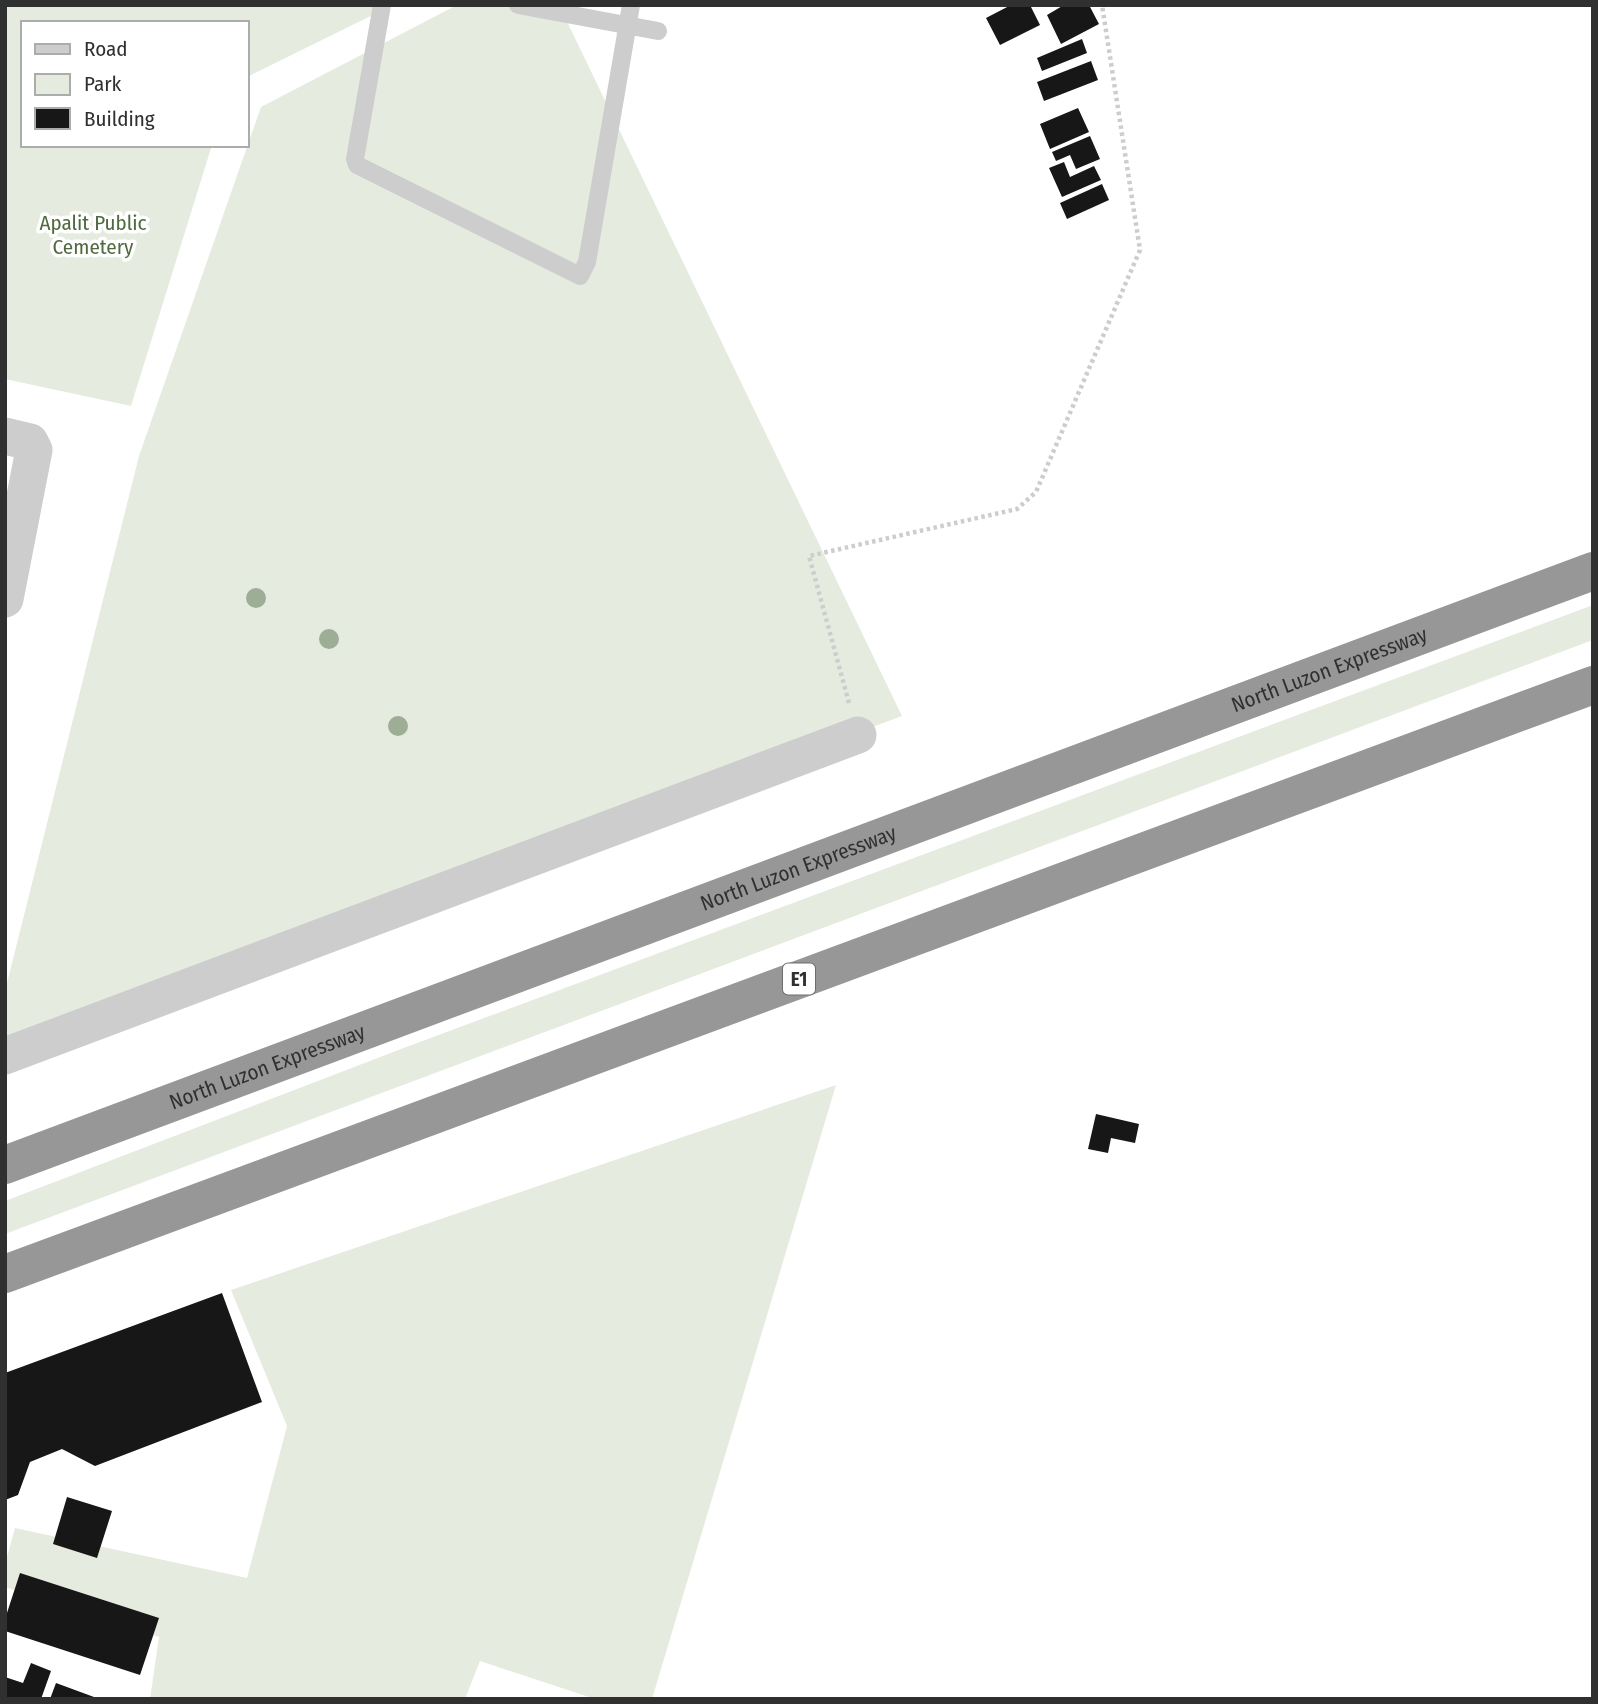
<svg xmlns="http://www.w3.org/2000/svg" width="1598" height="1704" font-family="'Fira Sans Condensed',sans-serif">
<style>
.green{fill:#e5ecdf}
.building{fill:#171717}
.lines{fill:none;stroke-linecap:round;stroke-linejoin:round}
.path{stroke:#cdcdcd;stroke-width:4.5;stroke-dasharray:3.5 3.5;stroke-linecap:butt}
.service{stroke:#cdcdcd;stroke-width:18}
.minor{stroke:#cdcdcd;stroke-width:37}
.motorway{stroke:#979797;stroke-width:38}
.tree{fill:#9ead95}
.labels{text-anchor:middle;stroke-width:7;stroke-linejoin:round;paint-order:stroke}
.shield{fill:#fff;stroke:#6e6e6e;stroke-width:2}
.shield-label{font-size:19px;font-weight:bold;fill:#303030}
.park-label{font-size:21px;fill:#4f6a3f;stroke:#fff}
.street-label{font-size:21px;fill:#303030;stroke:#fff}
</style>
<rect width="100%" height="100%" fill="#fff"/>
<!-- green -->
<path class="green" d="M5 5H393L247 77V23H23V145H212L131 406 5 379Z
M457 5H559L902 716 5 1049V991L139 456 261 107Z
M1593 605V640L5 1234V1201L401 1049Z
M836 1085 652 1699H595L480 1661 465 1699H150L159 1637 5 1587V1564L15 1528 247 1578 287 1426 231 1290Z"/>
<!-- building -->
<path class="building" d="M1011 5H1030L1040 25 1000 45 986 18Z
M1064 5H1089L1099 24 1061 44 1047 15Z
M1082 39 1087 53 1042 71 1037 58Z
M1091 61 1098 80 1044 101 1037 82Z
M1078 108 1089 132 1050 149 1040 124Z
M1090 136 1100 159 1076 169 1070 155 1056 161 1052 152Z
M1064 162 1070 177 1094 166 1101 180 1062 197 1049 168Z
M1102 184 1109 200 1067 219 1060 203Z
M1096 1114 1139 1124 1135 1143 1111 1138 1108 1153 1088 1149Z
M222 1293 262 1402 95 1466 62 1449 30 1462 18 1495 5 1500V1373Z
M67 1497 112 1511 97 1558 53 1544Z
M20 1573 159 1618 140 1675 5 1631V1619Z
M31 1663 51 1671 41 1699H5V1677L23 1683Z
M56 1683 94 1697 93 1699H50Z"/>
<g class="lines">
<!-- path -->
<path class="path" d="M849 703 809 556 1017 509 1036 492 1140 250 1102 5"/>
<!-- service -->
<path class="service" d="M382 5 355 159 357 165 580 276 587 262 631 5
M518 5 658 31"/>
<!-- minor -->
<path class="minor" d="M5 436 30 442 34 450 5 599
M5 1056 858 735"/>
<!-- motorway -->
<g class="motorway">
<path id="s1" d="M5 1165 1593 571"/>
<path d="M5 1274 1593 685"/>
</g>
</g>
<!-- trees -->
<g class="tree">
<circle cx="256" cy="598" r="10"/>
<circle cx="329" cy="639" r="10"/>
<circle cx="398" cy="726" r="10"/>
</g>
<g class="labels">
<!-- shield labels -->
<rect class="shield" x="783" y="963.5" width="32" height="31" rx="5"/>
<g class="shield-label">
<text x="799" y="986">E1</text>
</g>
<!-- park labels -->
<g class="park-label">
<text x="93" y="230">Apalit Public<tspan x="93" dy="24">Cemetery</tspan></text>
</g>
<!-- street labels -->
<g class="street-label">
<text dy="7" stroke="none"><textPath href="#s1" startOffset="1414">North Luzon Expressway</textPath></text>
<text dy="7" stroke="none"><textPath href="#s1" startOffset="847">North Luzon Expressway</textPath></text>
<text dy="7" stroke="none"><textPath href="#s1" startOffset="280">North Luzon Expressway</textPath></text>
</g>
</g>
<!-- border -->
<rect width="1598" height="1704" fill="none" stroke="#303030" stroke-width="14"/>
<!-- legend -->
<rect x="21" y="21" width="228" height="126" fill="#ffffff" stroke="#acacac" stroke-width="2"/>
<rect x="35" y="44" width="35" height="10" fill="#cdcdcd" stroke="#acacac" stroke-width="2"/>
<text x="84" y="56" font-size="21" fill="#303030">Road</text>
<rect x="35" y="74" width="35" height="21" fill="#e5ecdf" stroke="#acacac" stroke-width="2"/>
<text x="84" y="91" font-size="21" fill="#303030">Park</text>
<rect x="35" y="108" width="35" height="21" fill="#171717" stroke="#acacac" stroke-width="2"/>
<text x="84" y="126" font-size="21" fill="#303030">Building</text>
</svg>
